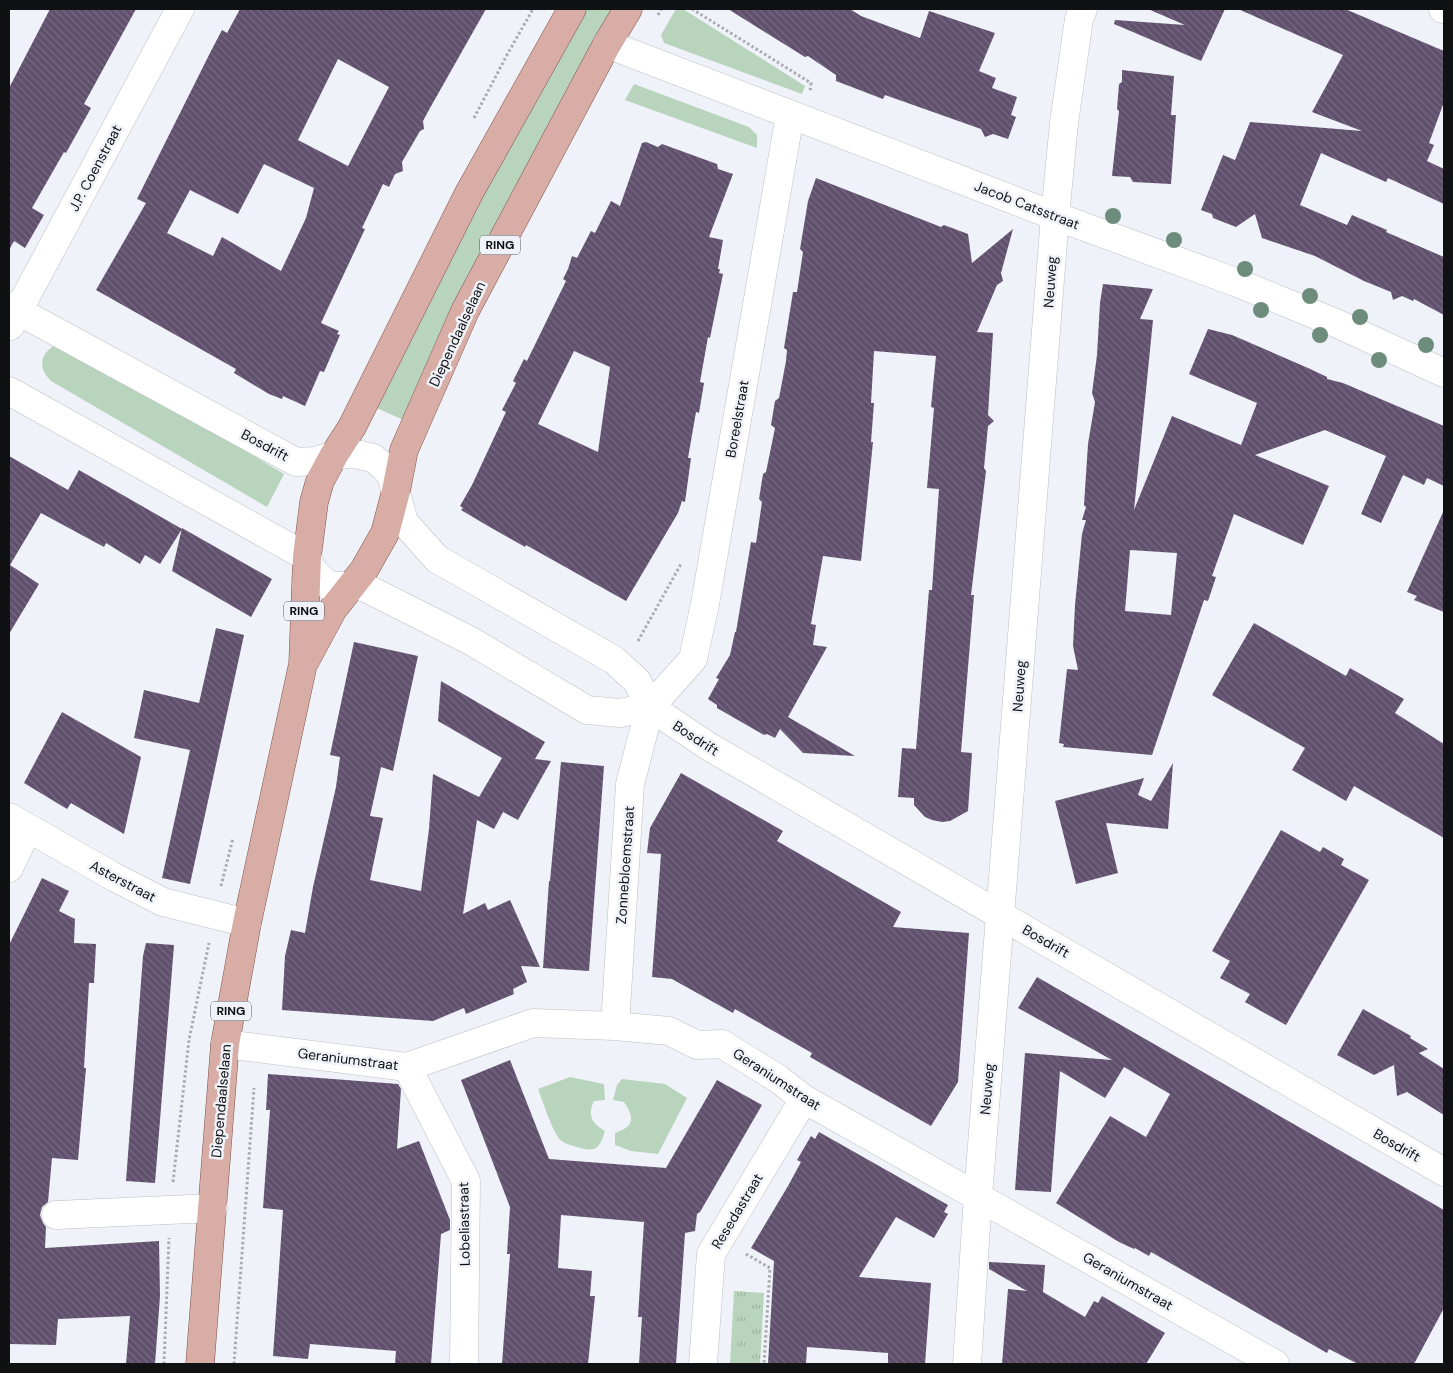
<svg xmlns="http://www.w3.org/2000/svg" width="1453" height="1373" font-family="'DM Sans',sans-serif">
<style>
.green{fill:#b8d4bc}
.park{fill:url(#park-tufts)}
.building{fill:url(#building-back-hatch);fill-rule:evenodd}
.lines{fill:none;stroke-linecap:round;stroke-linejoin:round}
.minor-casing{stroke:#bcbfc4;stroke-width:29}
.major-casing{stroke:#81534c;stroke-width:29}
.path{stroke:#a9abb0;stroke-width:3;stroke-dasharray:2.5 2.5;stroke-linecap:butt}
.minor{stroke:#fff;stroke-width:28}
.major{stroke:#d8ada6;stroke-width:28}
.tree{fill:#6d8c7b}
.labels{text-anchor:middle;stroke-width:5;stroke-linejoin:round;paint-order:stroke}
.shield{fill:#eff2f8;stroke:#535458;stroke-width:1}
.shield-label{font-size:12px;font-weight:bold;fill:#101113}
.street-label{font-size:14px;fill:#101113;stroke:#eff2f8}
</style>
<defs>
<pattern id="park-tufts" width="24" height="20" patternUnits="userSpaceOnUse" patternTransform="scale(1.25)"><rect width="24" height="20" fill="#b8d4bc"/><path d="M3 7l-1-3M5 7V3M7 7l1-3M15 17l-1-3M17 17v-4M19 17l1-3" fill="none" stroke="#9db5a1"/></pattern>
<pattern id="building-back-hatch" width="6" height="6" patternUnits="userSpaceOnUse" patternTransform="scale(1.25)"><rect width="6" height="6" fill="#60506e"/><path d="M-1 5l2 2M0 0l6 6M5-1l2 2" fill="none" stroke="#766a80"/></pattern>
</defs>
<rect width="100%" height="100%" fill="#eff2f8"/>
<!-- green -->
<path class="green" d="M581 9H616L406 421 374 407 475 205Z
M676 9H683L805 86 802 94 664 43 661 35Z
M634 84 749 127 757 135V148L625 100Z
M57 344 72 346 284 474 267 507 51 381C37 367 40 353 57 344Z
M570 1077 604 1084 605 1100 594 1101C587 1115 592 1124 605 1131 599 1152 593 1152 574 1146 567 1144 562 1143 558 1137 549 1123 544 1104 538 1089Z
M622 1079 665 1084 687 1098 658 1154 631 1151 615 1145V1133C634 1127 635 1118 624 1102L613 1100 617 1085Z"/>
<!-- park -->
<path class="park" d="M734 1291 764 1293 760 1364H730Z"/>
<!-- building -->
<path class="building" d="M50 9H136L84 104 91 108 66 153 64 152 32 208 44 215 25 248 14 241 9 250V88Z
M240 9H486L430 108 423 121 424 129 420 131 402 162 403 171 395 174 389 187 383 184 362 228 365 229 321 323 339 331 337 334 340 335 324 372 320 371 305 406 283 396 282 399 269 394 234 373 236 369 96 290 146 203 137 199 211 51 222 30 227 33ZM338 59 389 87 348 166 298 140ZM264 164 314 188 306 218 281 271 222 237 213 256 167 233 190 190 238 214Z
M728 9H850L861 16 920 38 929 11 995 33 979 71 996 78 992 88 1017 97 1011 115 1016 117 1008 139 993 134 985 137 981 129 885 95 883 99 836 81V75L808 56 805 57Z
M1148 9H1225L1201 61 1114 24 1115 20 1185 25Z
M1238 9H1345L1444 51V102L1429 143 1434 145 1427 161 1444 169V204L1388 178 1386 182 1321 153 1300 205 1347 225 1352 215 1387 230 1386 232 1444 257V315L1414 299 1413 301 1402 296 1393 300 1391 292 1364 281 1315 256 1262 238 1255 214 1236 227 1213 218 1212 214 1201 210 1223 155 1235 160 1250 122 1362 131 1312 112 1343 55Z
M1122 70 1174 76 1171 115H1176L1171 184 1133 182 1130 177 1112 176 1119 111 1117 109 1119 84 1122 82Z
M646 142 658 147 662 144 717 164 718 169 733 174 709 237 723 240 718 269H720L719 273 723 274 710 338 708 337 700 382 704 383 699 413 696 412 688 458H691L685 502 682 501 678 513 626 601 526 545 525 547 488 526 461 510 463 508 460 506 472 485 506 412 502 410 516 383 513 381 524 359 527 361 566 281 563 279 568 269 572 256 577 258 591 231 595 233 611 201 620 206 642 143ZM574 351 610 367 598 452 538 424Z
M816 178 941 227 944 225 968 234 972 263 1013 229 1001 273 1003 281 997 285 977 332 993 333 988 415 994 421 988 426 984 468 986 471 971 595H974L961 752 972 753 968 811 950 821 942 822 932 820 925 817 914 805V798L898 797 902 748 916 749 929 590H932L939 489 927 488 934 408 931 407 936 356 874 351 871 403H874L871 442H873L861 561 823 556 811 624 816 625 813 645 827 647 788 717 855 756 803 753 780 729 775 738 767 734 764 735 717 708V705L708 699 719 679 716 678 730 655 735 632H736L751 542 756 543 762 502 759 499 763 474 766 472 775 428 771 425 775 401 779 398 786 361 787 350 784 348 793 292H797L803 252 800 249 808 201Z
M1103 284 1153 289 1140 319 1153 320 1134 510 1172 416 1241 445 1257 403 1189 374 1208 329 1232 335 1308 368 1327 377V379L1343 383 1444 426V486L1427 478 1424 485 1403 475 1381 523 1361 514 1386 456 1325 430 1255 455 1329 486 1303 545 1234 514 1212 576 1216 577 1208 601 1204 600 1152 755 1063 747 1064 744 1059 743 1067 669 1078 670 1073 646 1075 605 1082 534 1086 520H1082L1086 507 1084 505 1088 444 1095 402 1092 393 1097 355 1100 303ZM1130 550 1177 553 1171 615 1125 611Z
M9 456 68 490 79 470 182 529 160 564 145 555 140 564 106 543 104 547 41 513 10 565 39 584 9 634Z
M1444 510V612L1414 600 1417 596 1407 592Z
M182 528 272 579 251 617 172 571Z
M1254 623 1346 676 1350 668 1404 699 1395 713 1444 744V838L1354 786 1346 801 1292 770 1305 748 1212 695Z
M216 628 244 635 190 884 162 878 190 750 134 738 144 690 199 703Z
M354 642 418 656 393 771 381 767 370 816 383 818 370 880 421 891 429 829 433 774 479 797 502 758 438 721 441 681 545 742 535 759 551 761 518 820 503 812 494 829 477 820 463 914 485 903 488 910 510 900 540 967 521 966 527 982 513 989 514 994 466 1014 464 1008 433 1021 282 1010 285 956 291 930 305 933 313 887 336 787 340 757 330 755Z
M62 712 141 757 124 834 71 803 67 809 24 783Z
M561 762 604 766 589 971 543 968 549 881H550Z
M1173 763 1168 829 1106 823 1118 873 1076 884 1055 801 1144 778 1138 795 1151 801Z
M681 773 783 831 777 841 901 912 893 927 969 933 958 1082 931 1126 810 1057 812 1053 735 1009 733 1013 672 979 652 977 661 854 647 853 650 828Z
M1281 830 1320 852 1323 847 1344 859 1341 865 1369 880 1286 1025 1245 1002 1250 994 1220 978 1230 961 1212 951Z
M42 878 69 891 59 911 75 919 74 943 96 944 94 983H89L84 1068H86L78 1160 52 1158 48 1202 42 1207 40 1215 43 1223 46 1227 45 1248 159 1241 160 1296 155 1364H126L130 1316 58 1319 56 1345 9 1344V945Z
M146 943 174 945 155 1183 126 1181 143 956Z
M1037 977 1444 1210V1308L1414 1364H1358L1329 1349 1327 1353 1151 1252 1149 1256 1135 1248 1134 1249 1119 1242 1056 1203 1110 1116 1146 1137 1170 1094 1124 1067 1105 1098 1060 1071 1051 1192 1015 1190 1025 1053 1112 1060 1018 1008Z
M1363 1009 1411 1036 1410 1038 1428 1049 1419 1053 1444 1069V1115L1407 1092 1397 1096 1394 1065 1374 1075 1337 1055Z
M510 1060 549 1159 666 1168 717 1080 762 1105 700 1212 697 1214 695 1231 685 1233 676 1364H639L642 1317H638L644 1222 561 1215 558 1268 592 1271 590 1296H595L588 1364H502L510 1254H507L510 1207 461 1080Z
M268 1074 398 1084 401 1089 397 1149 419 1141 450 1220V1230L441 1234 431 1364H395L396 1351 310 1344 308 1359 273 1356 283 1210 263 1208 270 1110H266Z
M819 1132 948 1205 944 1212 948 1214 934 1238 896 1217 859 1277 931 1283 925 1364H888V1353L807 1347 806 1364H768L774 1261 751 1248 788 1186 801 1162 797 1160 811 1136 815 1139Z
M989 1262 1045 1265 1043 1292 1085 1317 1094 1301 1098 1303 1102 1296 1165 1333 1146 1364H1002L1008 1289 1027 1291 989 1269Z"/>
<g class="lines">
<!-- minor casing -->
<g class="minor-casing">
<path id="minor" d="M1443 9H1444
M607 44 1055 216 1238 283 1338 324 1444 373
M9 306 296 462 316 461 334 455 355 454 373 458 384 467 391 475 404 522 437 559 614 660 637 681 650 707 708 746 1444 1172
M10 326 180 9
M9 391 307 557 313 571 329 586H359L366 588 471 641 587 710 620 713 650 707
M9 817 114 877 163 902 247 923
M9 868 28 828
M615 1026 630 784 650 707 693 659 705 604 790 115
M225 1044 407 1067 533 1023 615 1026 669 1031 697 1045 722 1044 777 1078 804 1099 1275 1364
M407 1067 466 1181 464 1364
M56 1215 213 1208
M703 1364 711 1254 804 1099
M967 1364 978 1196 1055 216 1064 123 1079 19 1083 9"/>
</g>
<!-- major casing -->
<g class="major-casing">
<path id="major" d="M305 661 333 609 364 570 385 533 396 491 404 450 465 311 607 44 628 9
M200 1364 225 1044 247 923 303 664 307 557 314 502 320 481 334 455 352 427 469 193 572 9"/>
</g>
<!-- path -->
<path class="path" d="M692 9 811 83 810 91
M658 15 661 9
M474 118 508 53 533 9
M638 641 681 564
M221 886 233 838
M173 1182 189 1040 209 943
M746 1254 770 1268 764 1364
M164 1364 169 1238
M234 1364 254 1088"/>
<!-- minor -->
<use href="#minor" class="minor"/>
<!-- major -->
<use href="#major" class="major"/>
</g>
<!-- trees -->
<g class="tree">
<circle cx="1113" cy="216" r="8"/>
<circle cx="1174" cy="240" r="8"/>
<circle cx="1245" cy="269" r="8"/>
<circle cx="1310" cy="296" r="8"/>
<circle cx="1261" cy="310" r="8"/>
<circle cx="1360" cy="317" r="8"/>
<circle cx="1320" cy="335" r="8"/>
<circle cx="1426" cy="345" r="8"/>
<circle cx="1379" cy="360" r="8"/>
</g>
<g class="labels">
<!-- shield labels -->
<g class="shield">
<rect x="480" y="235.5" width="40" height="19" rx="4"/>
<rect x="284" y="601.5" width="40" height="19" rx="4"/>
<rect x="211" y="1001.5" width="40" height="19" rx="4"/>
</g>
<g class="shield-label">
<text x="500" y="249">RING</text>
<text x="304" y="615">RING</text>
<text x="231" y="1015">RING</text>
</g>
<!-- street labels -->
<g class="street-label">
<text transform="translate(95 168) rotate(-62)" y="5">J.P. Coenstraat</text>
<text transform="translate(1027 205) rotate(21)" y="5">Jacob Catsstraat</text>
<text transform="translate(1050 282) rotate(-86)" y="5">Neuweg</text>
<text transform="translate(457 334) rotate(-65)" y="5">Diependaalselaan</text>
<text transform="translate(737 419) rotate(-80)" y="5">Boreelstraat</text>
<text transform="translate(265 445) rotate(28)" y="5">Bosdrift</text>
<text transform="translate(1019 686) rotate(-86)" y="5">Neuweg</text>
<text transform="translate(696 738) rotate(33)" y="5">Bosdrift</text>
<text transform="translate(625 865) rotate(-86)" y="5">Zonnebloemstraat</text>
<text transform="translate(123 881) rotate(28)" y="5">Asterstraat</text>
<text transform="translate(1046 941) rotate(30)" y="5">Bosdrift</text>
<text transform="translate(348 1059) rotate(7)" y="5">Geraniumstraat</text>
<text transform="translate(777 1079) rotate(33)" y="5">Geraniumstraat</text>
<text transform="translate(987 1089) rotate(-85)" y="5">Neuweg</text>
<text transform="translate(221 1101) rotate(-85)" y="5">Diependaalselaan</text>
<text transform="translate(1397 1145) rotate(30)" y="5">Bosdrift</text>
<text transform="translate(737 1211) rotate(-59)" y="5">Resedastraat</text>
<text transform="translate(464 1224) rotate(-91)" y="5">Lobeliastraat</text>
<text transform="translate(1128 1281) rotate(30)" y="5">Geraniumstraat</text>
</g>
</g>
<!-- border -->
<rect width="1453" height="1373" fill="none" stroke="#101113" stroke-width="20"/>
</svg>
